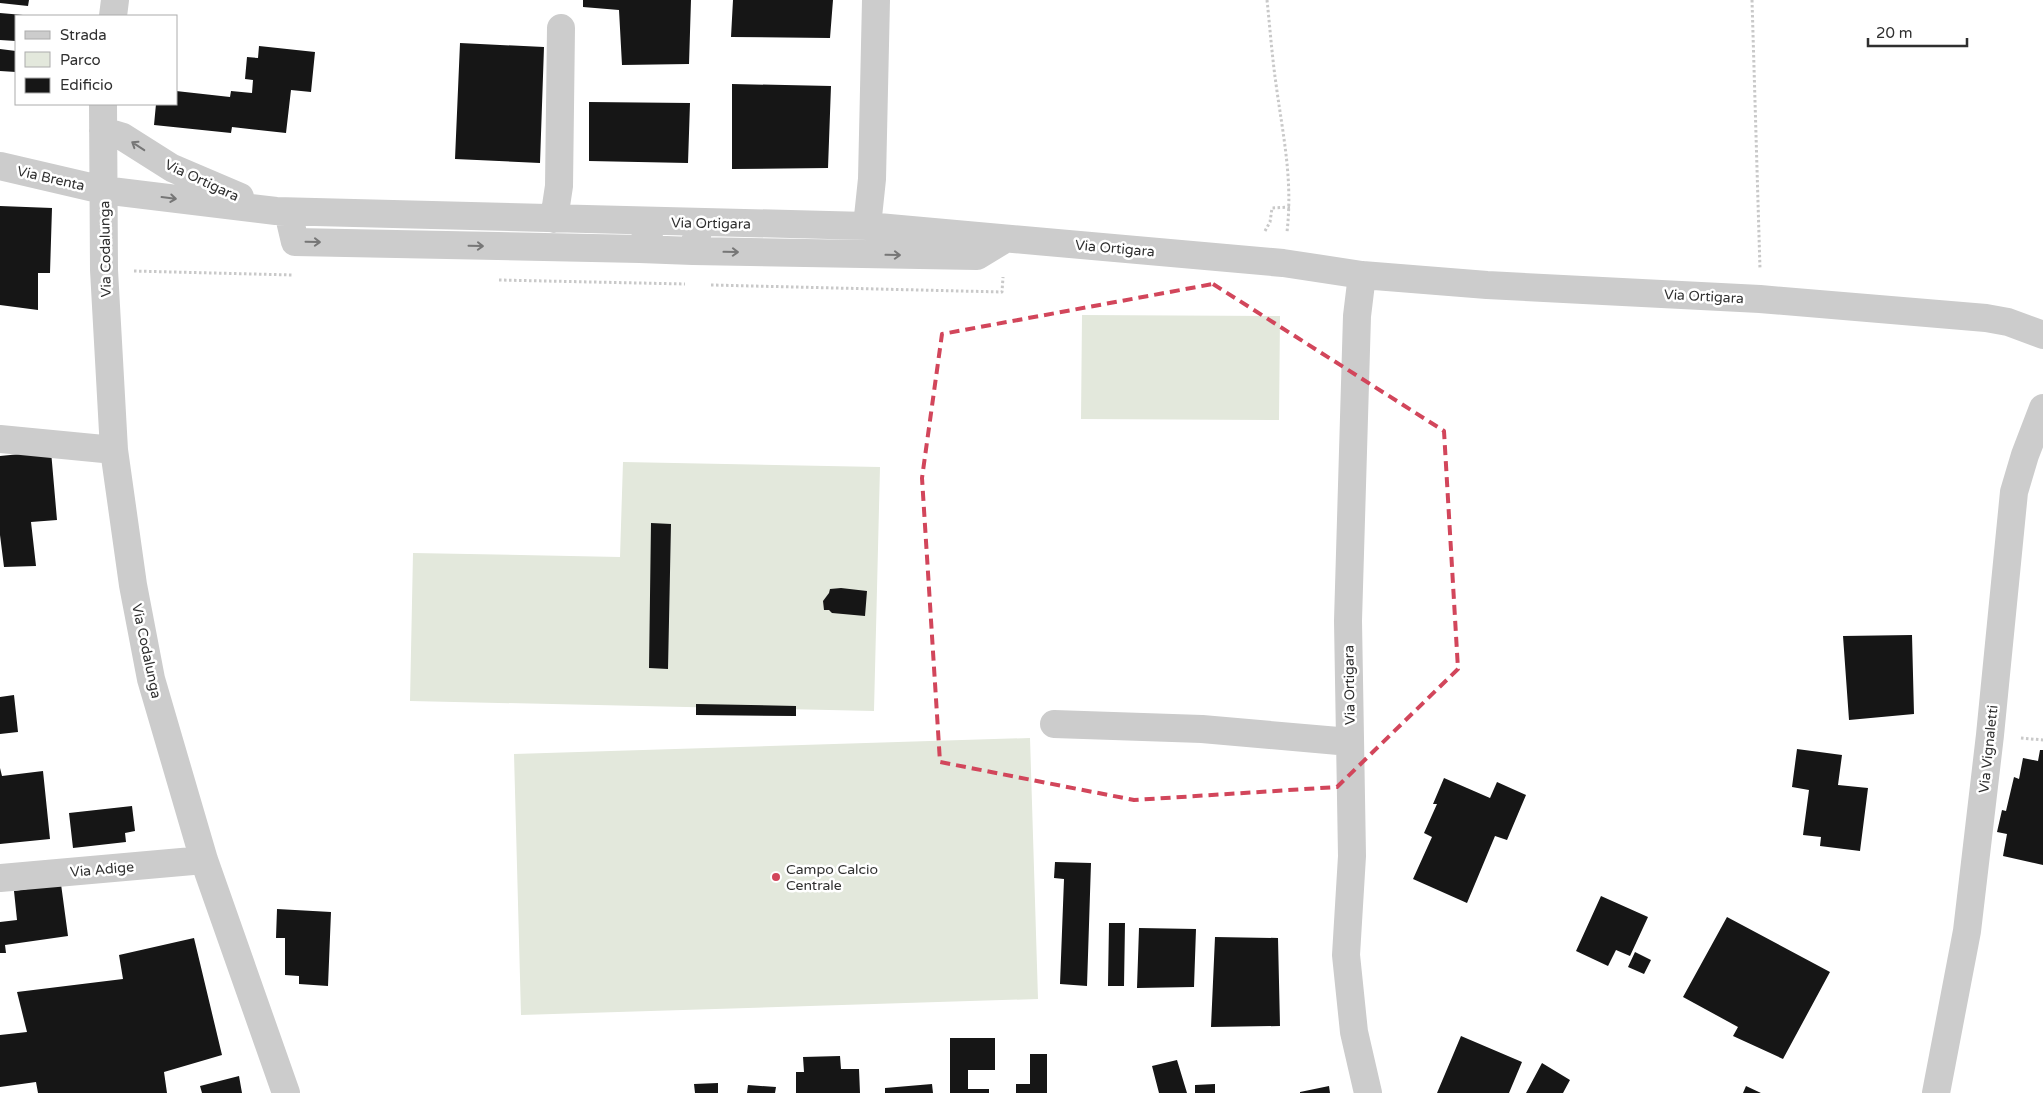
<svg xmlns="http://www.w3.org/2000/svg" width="2043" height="1093" font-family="'Varela Round',sans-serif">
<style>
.green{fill:#e3e8dc}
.building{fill:#161616}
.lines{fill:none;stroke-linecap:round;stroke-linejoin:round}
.path{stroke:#c9c9c9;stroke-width:3;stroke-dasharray:2.5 2.5;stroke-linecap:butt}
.minor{stroke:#ccc;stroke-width:28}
.oneway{stroke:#767676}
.marked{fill:none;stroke:#d2465b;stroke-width:4;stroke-dasharray:10 6;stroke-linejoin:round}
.poi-dot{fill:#d2465b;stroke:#fff;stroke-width:2}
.labels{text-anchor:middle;stroke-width:5;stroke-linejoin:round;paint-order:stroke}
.street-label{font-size:14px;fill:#2f2f2f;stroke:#fff}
.poi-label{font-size:14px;fill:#2f2f2f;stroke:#fff;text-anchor:start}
</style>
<rect width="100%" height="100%" fill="#fff"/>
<!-- green -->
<path class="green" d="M1082 315 1280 316 1279 420 1081 419Z
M623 462 880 467 874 711 410 701 413 553 620 557Z
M1030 738 1038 999 521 1015 514 754Z"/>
<!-- building -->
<path class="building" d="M0 0H29L28 6 0 3Z
M583 0H691L689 64 622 65 619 10 583 7Z
M733 0H833L830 38 731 37Z
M0 13 23 15 16 16V41L0 40Z
M460 43 544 47 540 163 455 159Z
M259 46 315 52 311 92 291 90 286 133 232 127 231 133 154 125 156 104H176V91L230 97 231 91 252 93 253 80 245 79 247 57 258 58Z
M0 49 16 51V72L0 71Z
M732 84 831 86 828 168 732 169Z
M589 102 690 103 688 163 589 161Z
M0 206 52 208 50 273H38V310L0 305Z
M51 451 57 520 31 522 36 566 4 567 0 535V456Z
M651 523 671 524 668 669 649 668Z
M841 588 867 591 865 616 832 613 829 610H824L823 601 829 593 830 589Z
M1912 635 1914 714 1849 720 1843 636Z
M14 695 18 732 0 734V697Z
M696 704 796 706V716L696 715Z
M1797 749 1842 755 1838 785 1868 788 1860 851 1820 846 1821 837 1803 835 1809 790 1792 787Z
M2040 750H2043V865L2003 856 2007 834 1997 832 2002 810 2006 811 2014 777 2019 779 2023 758 2038 761Z
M0 768 2 776 43 771 50 839 0 844Z
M1444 778 1490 798 1497 782 1526 795 1507 840 1495 836 1467 903 1413 879 1432 837 1424 833 1437 804H1433Z
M132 806 135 831 125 833 126 842 73 848 69 813Z
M1055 862 1091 863 1087 986 1060 984 1064 879 1054 878Z
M61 884 68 936 5 945 6 953H0V922L17 920 14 891Z
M1601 896 1648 917 1630 956 1616 950 1608 966 1576 951Z
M277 909 331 912 328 986 299 984V976L285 975V938H276Z
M1727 917 1830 972 1783 1059 1733 1036 1738 1027 1683 997Z
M1109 923H1125L1124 986H1108Z
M1139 928 1196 929 1194 987 1137 988Z
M1215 937 1278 938 1280 1026 1211 1027Z
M194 938 222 1055 164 1072 167 1093H38L36 1082 0 1087V1035L27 1032 17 992 123 979 119 955Z
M1635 952 1651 960 1644 974 1628 967Z
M1461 1036 1522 1062 1509 1093H1437Z
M950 1038H995V1070H968V1089H989V1093H950Z
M1030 1054H1047V1093H1016V1084H1030Z
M840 1056 841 1069H859L860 1093H796V1072H804L803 1057Z
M1177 1060 1187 1093H1159L1152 1066Z
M1542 1063 1570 1080 1563 1093H1526Z
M239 1076 242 1093H202L200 1086Z
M718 1083V1093H695L694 1084Z
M932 1084 933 1093H885V1088Z
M1215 1084V1093H1195V1085Z
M748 1085 776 1087 775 1093H747Z
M1329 1086 1330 1093H1300V1092Z
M1746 1086 1761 1093H1743Z"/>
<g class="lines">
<!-- path -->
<path class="path" d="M1267 0C1270 28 1272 56 1276 84 1283 136 1293 179 1287 232
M1752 0 1760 269
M1265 231 1270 222 1272 208 1290 207
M134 271 292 275
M499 280 685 284
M711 285 1002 292 1003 277
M2021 738 2043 740"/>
<!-- minor -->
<path class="minor" d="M113 16 115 0
M103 104 104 270 114 450 133 585 151 679 204 860 286 1093
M103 131 123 137 172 168 240 197
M0 166 103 190 276 211 867 226 1283 263 1362 275 1487 285 1760 299 1986 318 2008 322 2043 335
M288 212 295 242 640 249 654 222
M554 219 559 186 561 28
M700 223 693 251 977 256 1005 239
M867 226 872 179 876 0
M640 249 693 251
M1362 275 1357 316 1348 621 1352 856 1346 955 1354 1032 1368 1093
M0 439 114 450
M1054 724 1202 729 1350 742
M0 878 204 860
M1936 1093 1967 931 1990 735 2014 492 2025 455 2043 408"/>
</g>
<!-- one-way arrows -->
<defs><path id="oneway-shaft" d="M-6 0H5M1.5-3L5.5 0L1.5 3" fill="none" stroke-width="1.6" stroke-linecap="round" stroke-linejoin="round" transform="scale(1.25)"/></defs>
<g class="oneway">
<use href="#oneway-shaft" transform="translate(138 146) rotate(-147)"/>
<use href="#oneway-shaft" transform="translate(169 198) rotate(7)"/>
<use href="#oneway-shaft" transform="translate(313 242) rotate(1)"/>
<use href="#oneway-shaft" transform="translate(476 246) rotate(1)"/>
<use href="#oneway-shaft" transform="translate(731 252) rotate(1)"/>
<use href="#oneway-shaft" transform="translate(893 255) rotate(1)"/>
</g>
<!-- marked area -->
<path class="marked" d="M1213 284 1444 431 1458 669 1337 787 1134 800 940 762 922 478 942 334Z"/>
<!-- markers -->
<circle class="poi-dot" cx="776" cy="877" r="5"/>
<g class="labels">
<!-- street labels -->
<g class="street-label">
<text transform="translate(51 178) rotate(13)" y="5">Via Brenta</text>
<text transform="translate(202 180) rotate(25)" y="5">Via Ortigara</text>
<text transform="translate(711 223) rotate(1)" y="5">Via Ortigara</text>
<text transform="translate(1115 248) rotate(5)" y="5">Via Ortigara</text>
<text transform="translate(105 249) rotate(-91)" y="5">Via Codalunga</text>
<text transform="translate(1704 296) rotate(3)" y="5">Via Ortigara</text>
<text transform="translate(147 651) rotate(78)" y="5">Via Codalunga</text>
<text transform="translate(1349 685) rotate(-91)" y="5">Via Ortigara</text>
<text transform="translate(1988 749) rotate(-84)" y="5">Via Vignaletti</text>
<text transform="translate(102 869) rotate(-5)" y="5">Via Adige</text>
</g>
<!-- poi labels -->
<g class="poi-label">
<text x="786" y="874">Campo Calcio<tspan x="786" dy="16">Centrale</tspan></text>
</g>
</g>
<!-- legend -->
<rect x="15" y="15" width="162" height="90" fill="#ffffff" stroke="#acacac"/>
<rect x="25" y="31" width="25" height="8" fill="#cccccc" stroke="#acacac"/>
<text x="60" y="40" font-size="15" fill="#2f2f2f">Strada</text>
<rect x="25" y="52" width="25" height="15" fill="#e3e8dc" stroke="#acacac"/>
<text x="60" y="65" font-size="15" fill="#2f2f2f">Parco</text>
<rect x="25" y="78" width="25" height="15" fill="#161616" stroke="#acacac"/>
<text x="60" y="90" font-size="15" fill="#2f2f2f">Edificio</text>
<!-- scale -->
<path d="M1868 38v8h99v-8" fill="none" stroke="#2f2f2f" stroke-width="2.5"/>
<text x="1876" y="38" font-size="15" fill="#2f2f2f" stroke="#ffffff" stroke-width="4" paint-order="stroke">20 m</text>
</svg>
